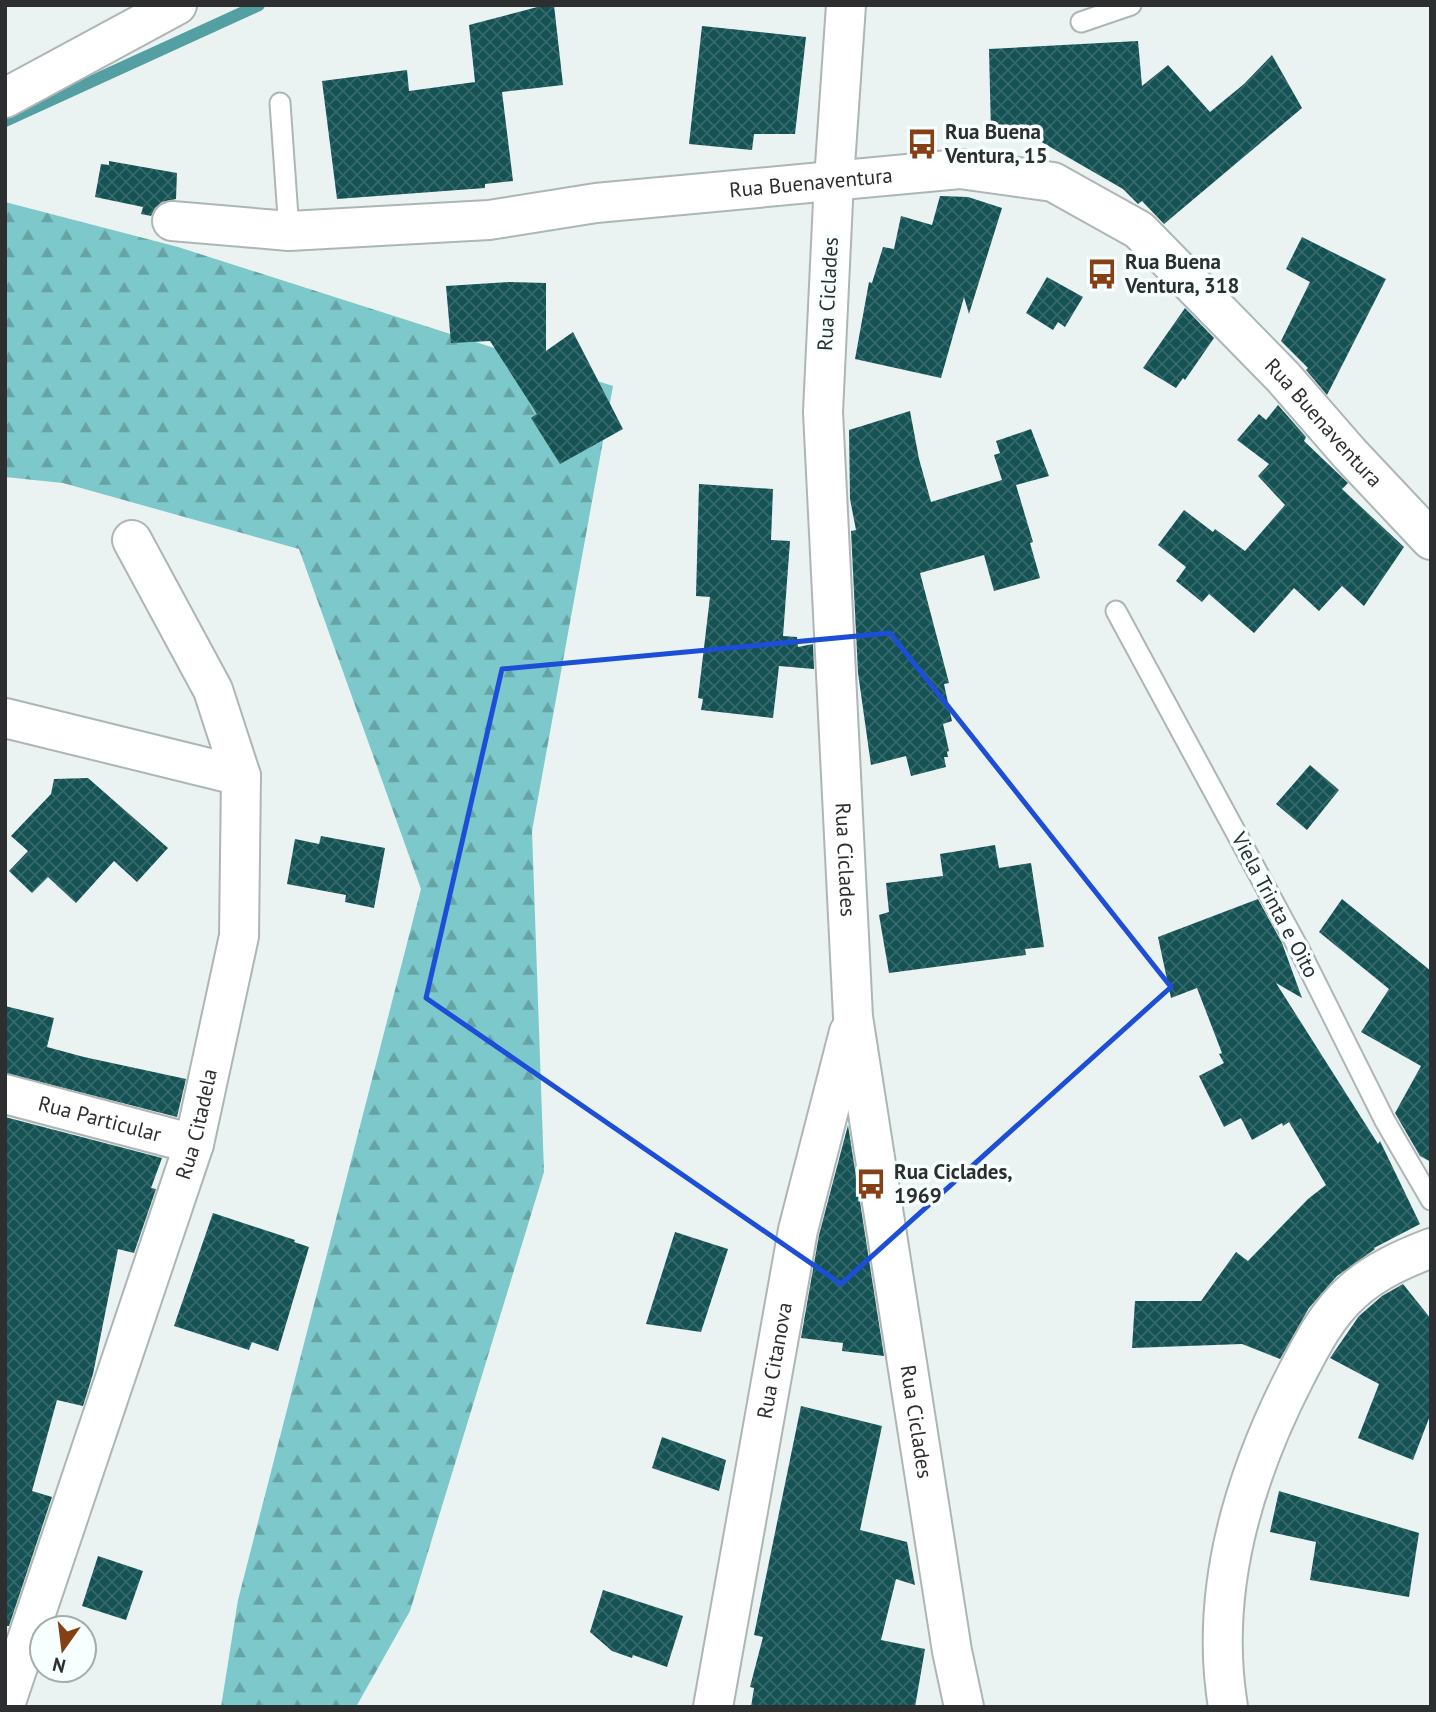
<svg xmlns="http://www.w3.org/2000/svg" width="1436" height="1712" font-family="'PT Sans',sans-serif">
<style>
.forest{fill:url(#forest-firs)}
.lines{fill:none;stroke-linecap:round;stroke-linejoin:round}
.stream{stroke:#539fa2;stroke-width:12}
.building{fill:url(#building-cross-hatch)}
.service-casing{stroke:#aeb5b5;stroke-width:23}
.minor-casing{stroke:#aeb5b5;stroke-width:42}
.service{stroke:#fff;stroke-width:19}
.minor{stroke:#fff;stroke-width:38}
.marked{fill:none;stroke:#1d4ed8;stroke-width:5;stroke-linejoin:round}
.labels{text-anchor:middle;stroke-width:7;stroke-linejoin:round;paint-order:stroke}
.poi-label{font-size:21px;font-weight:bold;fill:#2c2e2f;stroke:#f8ffff;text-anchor:start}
.street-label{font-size:21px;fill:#2c2e2f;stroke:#f8ffff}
</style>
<defs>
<pattern id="forest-firs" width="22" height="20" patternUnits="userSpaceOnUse" patternTransform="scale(1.75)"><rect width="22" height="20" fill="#7cc8ca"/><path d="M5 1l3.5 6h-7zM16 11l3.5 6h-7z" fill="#66a3a4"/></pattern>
<pattern id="building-cross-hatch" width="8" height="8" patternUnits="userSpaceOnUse" patternTransform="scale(1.75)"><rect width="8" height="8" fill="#155254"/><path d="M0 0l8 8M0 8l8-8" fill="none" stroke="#37686a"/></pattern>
</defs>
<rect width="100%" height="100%" fill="#eaf2f2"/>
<!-- forest -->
<path class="forest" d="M5 202 178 247 613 386 532 831 544 1172 410 1611 356 1707H221L238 1600 421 889 299 549 63 483 5 477Z"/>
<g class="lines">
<!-- stream -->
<path class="stream" d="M5 121 259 5"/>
</g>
<!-- building -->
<path class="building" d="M545 5H554L563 85 502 92 513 181 485 184V188L337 199 322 81 407 70 409 91 475 82 469 25Z
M702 26 806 37 795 134H754L752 150 689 144Z
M1138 41 1142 86 1168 65 1210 112 1244 84 1272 55 1302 108 1164 224 1142 201 1138 204 1123 189 1026 133H991L989 49Z
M109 161 177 173 176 199 162 202 155 208 151 216 141 214 143 207 95 197 101 164 109 165Z
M940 196 968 197 1002 208 969 314 964 297 941 378 855 359 869 282 872 283 883 247 894 249 901 216 932 225Z
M1302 237 1386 279 1327 395 1306 370 1308 368 1281 341 1310 282 1286 269Z
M1047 277 1083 297 1065 327 1058 322 1053 330 1026 313Z
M509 282 546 283V351L573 332 623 429 560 464 531 418 537 414 490 341 451 343 446 286Z
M1185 308 1214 338 1185 380 1183 378 1176 388 1143 368Z
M1278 405 1306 437 1304 441 1348 483 1342 489 1404 547 1364 606 1342 586 1319 611 1294 588 1254 633 1209 594 1202 602 1176 581 1186 567 1158 545 1184 510 1213 532 1215 529 1245 551 1285 505 1258 476 1269 464 1237 440 1259 414 1266 420Z
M910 411 919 459 931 502 1002 480 994 455 1000 453 996 441 1031 429 1049 476 1016 485 1033 542 1030 543 1040 578 994 591 984 555 920 573 949 683 944 684 952 721 943 724 949 751 947 752 948 757H944L946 767 911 776 906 756 871 765 858 673 851 531 856 530 850 499 849 430Z
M699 484 773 489 771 540 790 541 783 636 797 637 798 647 813 644 814 669 779 666 773 718 701 710 703 699 698 698 710 597 696 596Z
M1310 765 1339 790 1307 830 1276 804Z
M88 778 168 848 137 882 114 861 76 903 48 877 32 893 9 871 28 851 11 836 51 794 54 779Z
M321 836 385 848 374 908 345 902 346 895 287 884 295 839 319 844Z
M995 845 999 868 1031 863 1044 947 1025 949 1026 955 889 973 879 915 889 912 886 883 943 876 940 854Z
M1258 899 1282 943 1302 998 1276 983 1378 1144 1380 1141 1420 1224 1374 1248 1375 1249 1337 1276 1309 1308 1280 1359 1242 1344 1132 1348 1135 1301H1201L1236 1252 1248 1261 1308 1199 1326 1185 1289 1122 1283 1126 1282 1123 1252 1140 1241 1118 1224 1127 1199 1076 1224 1063 1219 1054 1222 1053 1197 988 1171 998 1158 937Z
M1342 899 1431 971V1162L1420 1156 1395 1113 1421 1066 1361 1032 1389 989 1319 932Z
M5 1006 54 1018 47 1047 84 1057 186 1079 177 1117 5 1073Z
M5 1117 162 1158 151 1188 156 1189 134 1253 118 1249 93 1374 83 1406 57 1400 32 1491 52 1497 9 1626H5Z
M848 1125 884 1356 842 1351 843 1343 801 1338 819 1235Z
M213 1213 295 1240 294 1242 309 1247 278 1351 252 1342 249 1350 174 1326Z
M675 1232 728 1249 701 1332 646 1324Z
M1403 1284 1431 1319V1413L1413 1460 1358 1438 1379 1384 1330 1358 1359 1316 1382 1296Z
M801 1406 882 1426 860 1530 907 1542 915 1585 896 1579 881 1640 925 1649 915 1707H751L754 1688 750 1687 763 1637 754 1635Z
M662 1437 726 1460 719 1491 652 1468Z
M1279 1491 1419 1533 1409 1597 1310 1580 1316 1542 1270 1532Z
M98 1556 143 1571 126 1620 82 1606Z
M603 1590 683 1616 667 1667 633 1655 632 1658 612 1651 590 1632Z"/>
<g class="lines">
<!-- service casing -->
<g class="service-casing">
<path id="service" d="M1081 22 1131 5
M280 103 289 231
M1116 611 1299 949 1385 1121 1431 1200"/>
</g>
<!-- minor casing -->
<g class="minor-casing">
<g id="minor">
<path id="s1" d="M846 5 834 180 823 412 853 1017 952 1651 964 1707"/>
<path d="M5 98 177 5"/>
<path id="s2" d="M172 221 289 231 489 220 596 203 960 169 1053 182 1139 230 1283 377 1350 454 1431 540"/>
<path d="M5 718 241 776"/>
<path id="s3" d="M5 1094 194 1144"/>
<path id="s4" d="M5 1705 194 1144 239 936 241 776 213 690 132 540"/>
<path id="s5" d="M713 1707 798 1230 849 1032"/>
<path d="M1228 1707C1209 1592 1244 1476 1296 1375 1311 1346 1327 1314 1352 1292 1375 1271 1403 1259 1431 1248"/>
</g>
</g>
<!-- service -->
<use href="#service" class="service"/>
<!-- minor -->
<use href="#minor" class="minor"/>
</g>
<!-- marked area -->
<path class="marked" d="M890 633 1171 987 841 1284 426 998 502 669Z"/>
<!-- icons -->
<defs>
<g id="bus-bare" transform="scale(2.415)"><path d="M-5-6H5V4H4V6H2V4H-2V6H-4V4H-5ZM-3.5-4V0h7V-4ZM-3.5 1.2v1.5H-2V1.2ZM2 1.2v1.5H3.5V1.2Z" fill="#854016" stroke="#f8ffff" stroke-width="2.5" paint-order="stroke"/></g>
</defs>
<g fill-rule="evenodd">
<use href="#bus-bare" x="922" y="144"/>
<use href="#bus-bare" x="1102" y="274"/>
<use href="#bus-bare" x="871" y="1184"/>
</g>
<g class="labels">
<!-- poi labels -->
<g class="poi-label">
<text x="945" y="139">Rua Buena<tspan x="945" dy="24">Ventura, 15</tspan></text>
<text x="1125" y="269">Rua Buena<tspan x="1125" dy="24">Ventura, 318</tspan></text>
<text x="894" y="1179">Rua Ciclades,<tspan x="894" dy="24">1969</tspan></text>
</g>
<!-- street labels -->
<g class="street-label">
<text dy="7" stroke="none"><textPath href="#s2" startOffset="642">Rua Buenaventura</textPath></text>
<text transform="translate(828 294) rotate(-87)" y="7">Rua Ciclades</text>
<text dy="7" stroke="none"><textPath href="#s2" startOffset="1251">Rua Buenaventura</textPath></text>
<text dy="7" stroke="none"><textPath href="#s1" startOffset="856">Rua Ciclades</textPath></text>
<text transform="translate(1275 905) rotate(62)" y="7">Viela Trinta e Oito</text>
<text dy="7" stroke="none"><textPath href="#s3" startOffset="98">Rua Particular</textPath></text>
<text dy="7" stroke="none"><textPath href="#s4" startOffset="612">Rua Citadela</textPath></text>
<text dy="7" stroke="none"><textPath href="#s5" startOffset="352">Rua Citanova</textPath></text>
<text dy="7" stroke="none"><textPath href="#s1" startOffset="1423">Rua Ciclades</textPath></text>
</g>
</g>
<!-- border -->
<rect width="1436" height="1712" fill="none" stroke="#2c2e2f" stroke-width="14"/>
<!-- north arrow -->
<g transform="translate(63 1649) rotate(194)"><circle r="33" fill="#f8ffff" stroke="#a6abac" stroke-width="2"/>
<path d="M0-5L12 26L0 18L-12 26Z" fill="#854016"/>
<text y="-10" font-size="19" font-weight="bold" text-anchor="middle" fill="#2c2e2f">N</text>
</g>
</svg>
